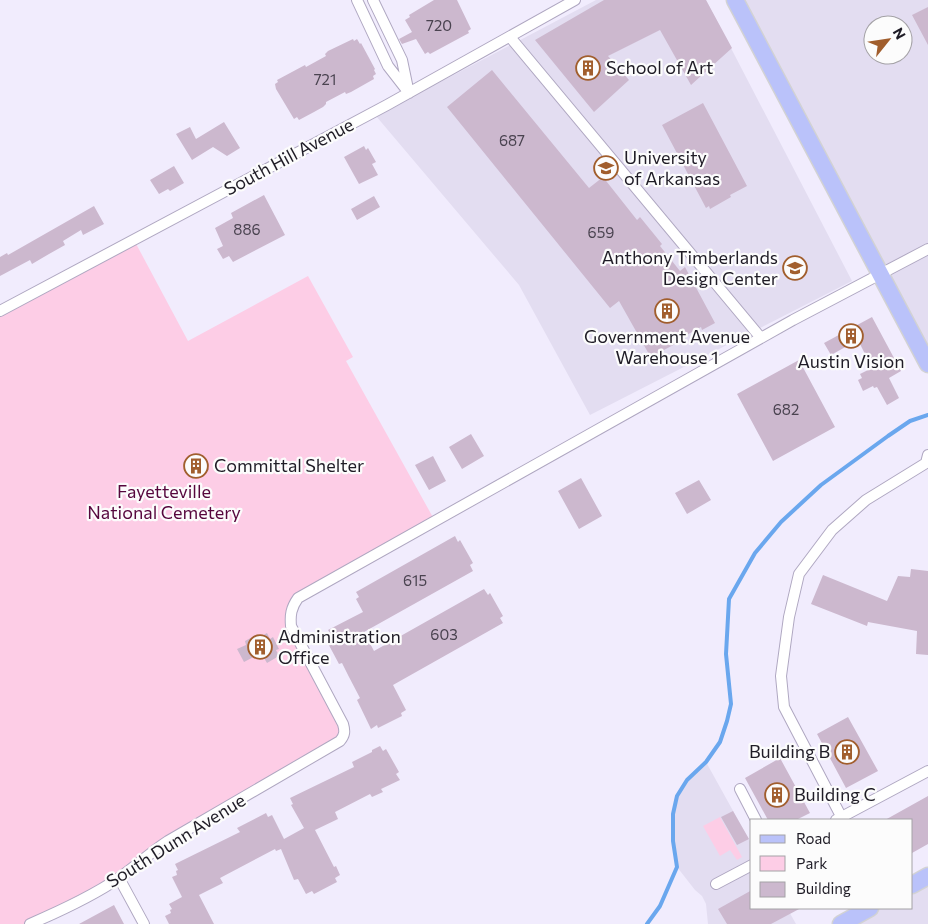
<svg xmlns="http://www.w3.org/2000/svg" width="928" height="924" font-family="Commissioner,sans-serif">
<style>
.built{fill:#e3ddf1;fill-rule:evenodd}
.green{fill:#fdcde6}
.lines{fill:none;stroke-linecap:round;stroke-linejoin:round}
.stream{stroke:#6aa7ee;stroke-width:4}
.building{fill:#ccb8ce}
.street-casing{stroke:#afa7c1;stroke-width:12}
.primary-casing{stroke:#d2d2d4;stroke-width:19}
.street{stroke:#fff;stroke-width:10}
.primary{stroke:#bac2fa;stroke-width:16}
.labels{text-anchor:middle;stroke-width:4.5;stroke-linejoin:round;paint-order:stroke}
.number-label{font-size:15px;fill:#4a4350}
.poi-label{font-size:18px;fill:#1f1c26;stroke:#fcfcfc;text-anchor:start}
.street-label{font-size:18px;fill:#1f1c26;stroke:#fcfcfc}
.park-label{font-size:18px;fill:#56063d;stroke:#fcfcfc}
</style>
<rect width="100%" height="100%" fill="#f1ecfd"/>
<!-- built -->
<path class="built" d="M596 0H706L852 281 590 415 519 285 376 116Z
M739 0H928V364ZM873 25H903V55H873Z
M706 762 752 845V908H787L796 924H708L706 904 702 896 695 890 677 867 673 841V814L677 796 687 780Z
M928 876V924H841L870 908H912V885Z"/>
<!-- green -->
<path class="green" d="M134 240 188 341 308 276 353 357 346 361 435 521 306 592 290 616 344 736 168 840 119 878 30 924H0V311Z
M720 817 742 857 737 860 730 850 720 856 703 826Z"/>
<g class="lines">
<!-- stream -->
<path class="stream" d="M647 924 660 906 677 867 673 841V814L677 796 687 780 706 762 720 742 727 721 731 704 726 654 729 599 755 553 781 522 821 485 888 436 910 421 928 415"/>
</g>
<!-- building -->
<path class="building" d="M434 0H457L471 29 468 31 469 33 430 54 428 52 425 54 416 39 402 44 399 39 412 32 405 20 410 17 409 15Z
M604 0H706L732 48 691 85 660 30 608 56 629 80 594 112 535 40Z
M928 7V45L912 15Z
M353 39 354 41 357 39 360 44 361 43 375 69 374 70 376 74 373 76 374 79 351 92 346 94 345 92 326 102V104L323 107 314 112 299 120 297 117 294 119 276 89 275 84 278 82 277 80 305 65 306 67 326 56 325 54 328 51Z
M492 70 589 188 603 177 637 220 640 217 662 244 660 246 680 271 685 267 715 323 702 330 701 327 676 341 677 343 651 357 650 356 619 301 610 308 447 107Z
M703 103 747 186 730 195 731 197 710 209 709 206 706 208 662 125Z
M224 122 240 148 227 156 213 147 192 160 176 134 190 127 196 139Z
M364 146 366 150 368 148 376 162 372 164 378 175 359 184 344 157Z
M174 166 184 183 170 191 168 189 159 194 150 180Z
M264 195 285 235 233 262 229 256 223 259 217 249 223 246 215 228 233 218 231 213Z
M374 196 380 207 357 220 351 209Z
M94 206 104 224 83 235 81 230 63 241 65 245 49 254 32 264 30 260 0 276V257L7 253 8 255Z
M872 317 901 371 889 378 899 398 887 405 877 387 874 388 873 386 863 391 858 380 862 378 860 374 868 370 863 360 867 358 858 340 831 355 824 343Z
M799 360 835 427 773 461 737 394Z
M471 434 484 456 462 469 449 447Z
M200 453 209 470 192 479 183 462Z
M433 456 446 481 429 490 415 465Z
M581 478 602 516 579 529 558 491Z
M699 480 711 500 687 514 675 493Z
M455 536 458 542 460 540 473 563 470 565 473 571 364 632 374 651 484 589 488 595 490 593 503 616 500 618 503 623 393 685 406 710 401 713 402 716 378 728 377 725 371 729 357 700 360 698 349 677 342 663 339 664 324 636 330 633 328 630 363 612 356 599 359 597 356 592Z
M911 569 928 571V655L916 654 917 631 868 622 867 626 811 604 823 575 887 601 898 576 910 577Z
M267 633 270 639 273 637 279 649 276 650 279 656 267 663 261 653 244 662 237 649 246 645 245 641 256 635 258 638Z
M848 717 878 771 846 788 817 734Z
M380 746 383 751 386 749 399 772 396 774 400 780 381 789 383 792 372 797 370 794 335 812 338 819 315 830 334 867 336 866 340 875 335 878 337 882 314 894 312 891 306 894 298 879 294 880 281 849 276 851 275 849 220 878 223 883 199 895 214 924H169L165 916 171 913 170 910 172 909 169 904 182 897 172 877 177 875 176 871 178 870 175 864 240 832 237 828 266 813 268 817 272 815 284 839 304 828 291 805 293 804 290 798 354 767 352 762 372 752V750Z
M780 758 810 813 796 820H768L745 778Z
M928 796V844L912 853V820H885Z
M733 811 749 839 737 845 721 817Z
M752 890V908H801L771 924H727L718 909Z
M114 905 124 924H79Z"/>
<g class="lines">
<!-- street casing -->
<g class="street-casing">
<path id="street" d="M357 0 388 66 409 93
M373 0 402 60 408 89
M510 37 761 338
M0 311 387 105 575 0
M740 789 756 820
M836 820 928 771
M843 820 784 707 781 676 789 617 799 574 832 530 866 500 926 463 928 455
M119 878 144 924
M716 884 752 865
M30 924C58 912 94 895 119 878 136 866 151 852 168 841L340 741C345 735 345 731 343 724L291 626C290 615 291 608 298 598L793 320 928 249"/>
</g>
<!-- primary casing -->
<g class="primary-casing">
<path id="primary" d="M735 0 928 364
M912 885 928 876
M841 924 870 908"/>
</g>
<!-- street -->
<use href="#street" class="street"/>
<!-- primary -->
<use href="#primary" class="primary"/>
</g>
<!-- icons -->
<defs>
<g id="building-ring" transform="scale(1.25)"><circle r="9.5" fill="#fcfcfc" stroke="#a15e2d" stroke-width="1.5"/><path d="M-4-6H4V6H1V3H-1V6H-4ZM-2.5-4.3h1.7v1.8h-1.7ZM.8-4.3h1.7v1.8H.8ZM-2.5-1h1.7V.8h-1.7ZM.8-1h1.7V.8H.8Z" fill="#a15e2d"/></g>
<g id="university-ring" transform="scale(1.25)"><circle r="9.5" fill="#fcfcfc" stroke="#a15e2d" stroke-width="1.5"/><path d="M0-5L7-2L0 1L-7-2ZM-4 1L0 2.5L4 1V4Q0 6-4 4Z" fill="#a15e2d"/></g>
</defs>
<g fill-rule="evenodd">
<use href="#building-ring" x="588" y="68"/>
<use href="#university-ring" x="606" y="168"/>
<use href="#university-ring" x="795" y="268"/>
<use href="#building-ring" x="667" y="311"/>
<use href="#building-ring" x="851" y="336"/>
<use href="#building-ring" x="196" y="466"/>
<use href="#building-ring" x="260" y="647"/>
<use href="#building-ring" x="847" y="752"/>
<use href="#building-ring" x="777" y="795"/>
</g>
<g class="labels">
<!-- number labels -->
<g class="number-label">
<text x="439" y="31">720</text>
<text x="325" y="85">721</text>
<text x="512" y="146">687</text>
<text x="247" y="235">886</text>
<text x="601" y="238">659</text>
<text x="786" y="415">682</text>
<text x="415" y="586">615</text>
<text x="444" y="640">603</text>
</g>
<!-- poi labels -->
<g class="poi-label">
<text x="606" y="74">School of Art</text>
<text x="624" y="164">University<tspan x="624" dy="21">of Arkansas</tspan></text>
<text x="778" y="264" text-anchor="end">Anthony Timberlands<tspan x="778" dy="21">Design Center</tspan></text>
<text x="667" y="343" text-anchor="middle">Government Avenue<tspan x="667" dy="21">Warehouse 1</tspan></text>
<text x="851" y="368" text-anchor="middle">Austin Vision</text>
<text x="214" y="472">Committal Shelter</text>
<text x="278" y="643">Administration<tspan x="278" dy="21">Office</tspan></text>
<text x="830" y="758" text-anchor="end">Building B</text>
<text x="794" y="801">Building C</text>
</g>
<!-- street labels -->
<g class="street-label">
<text transform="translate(289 157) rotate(-28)" y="6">South Hill Avenue</text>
<text transform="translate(176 841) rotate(-32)" y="6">South Dunn Avenue</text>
</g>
<!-- park labels -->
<g class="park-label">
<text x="164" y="498">Fayetteville<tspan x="164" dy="21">National Cemetery</tspan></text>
</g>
</g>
<!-- legend -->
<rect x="750" y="819" width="162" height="90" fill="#fcfcfc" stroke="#a4a2a6"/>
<rect x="760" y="835" width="25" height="8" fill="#bac2fa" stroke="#a4a2a6"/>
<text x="796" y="844" font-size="15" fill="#1f1c26">Road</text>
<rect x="760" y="856" width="25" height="15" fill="#fdcde6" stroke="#a4a2a6"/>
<text x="796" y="869" font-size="15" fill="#1f1c26">Park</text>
<rect x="760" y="882" width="25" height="15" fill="#ccb8ce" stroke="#a4a2a6"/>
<text x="796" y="894" font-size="15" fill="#1f1c26">Building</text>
<!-- north arrow -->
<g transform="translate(888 40) rotate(60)"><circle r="24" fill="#fcfcfc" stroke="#a4a2a6"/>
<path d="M0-4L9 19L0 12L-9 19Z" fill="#a15e2d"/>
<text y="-8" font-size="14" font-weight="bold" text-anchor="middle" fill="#1f1c26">N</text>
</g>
</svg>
